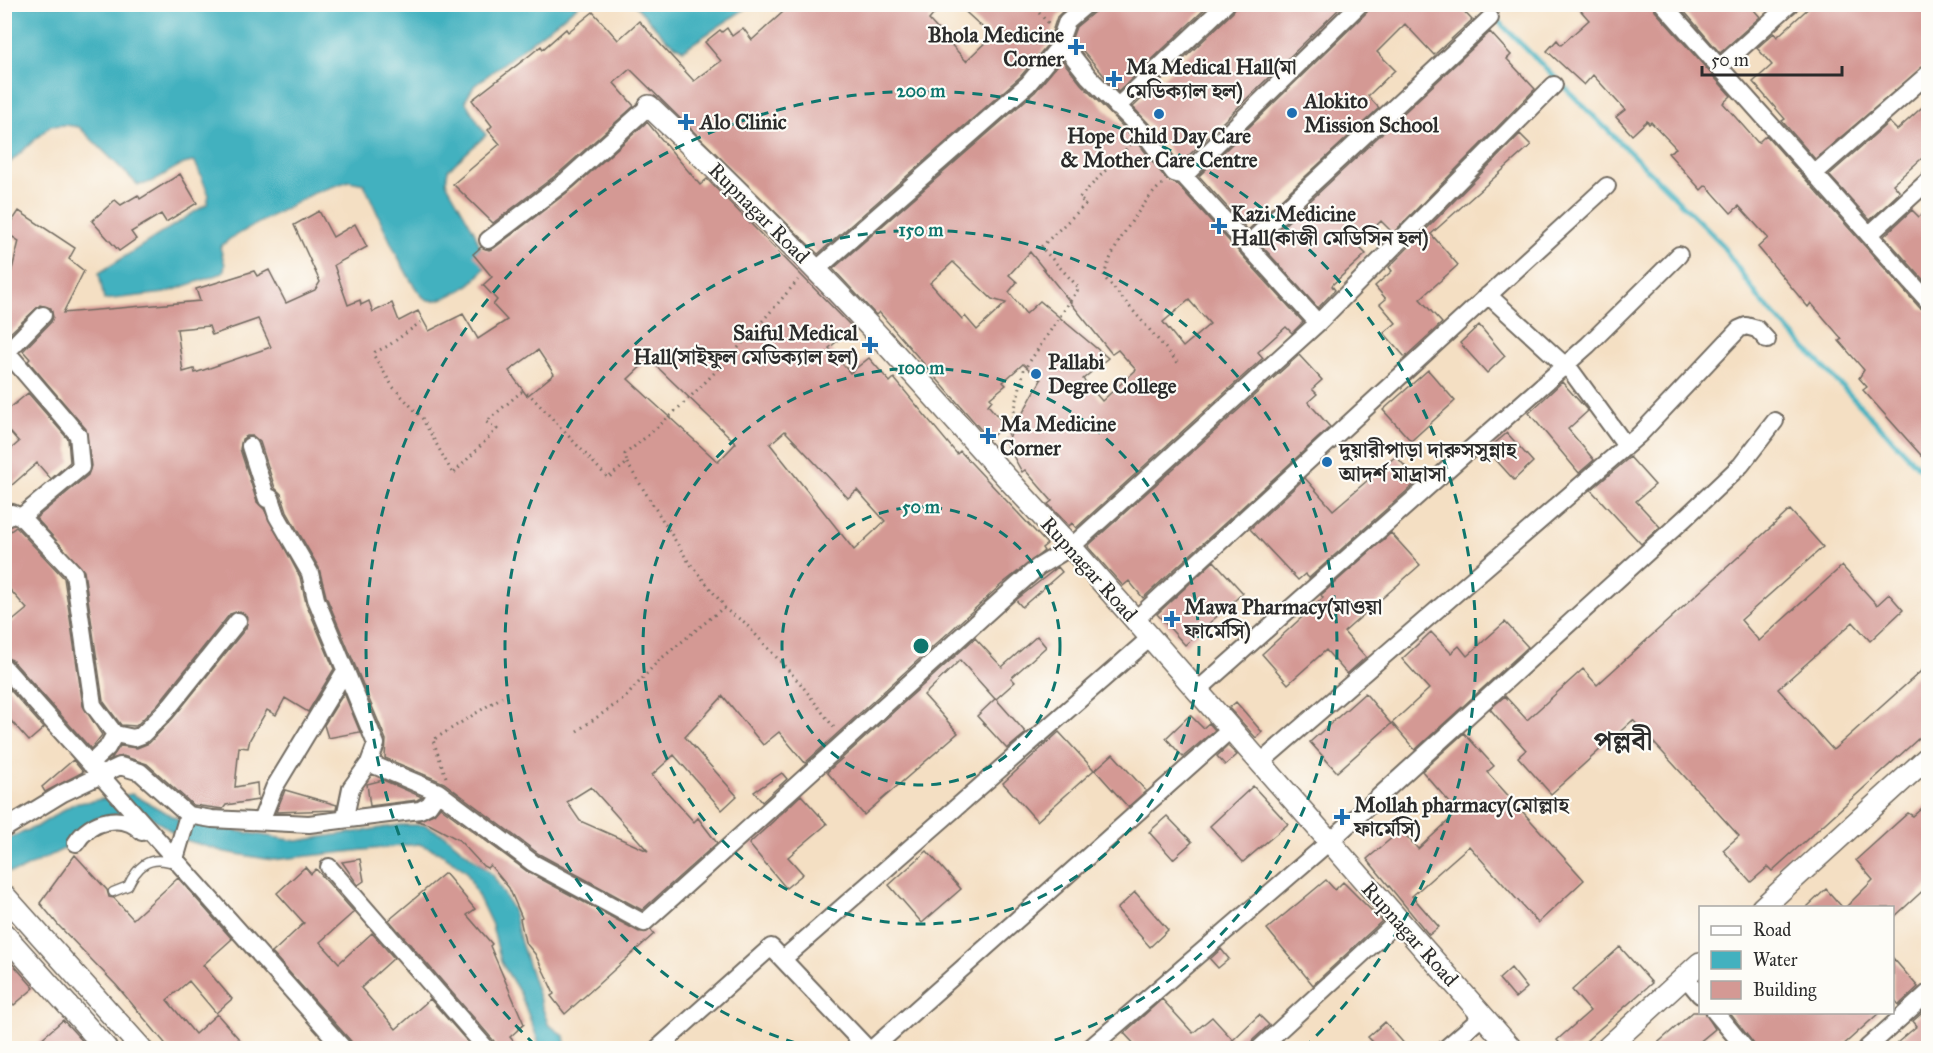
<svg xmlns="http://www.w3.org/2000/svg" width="1933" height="1053" font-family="'IM FELL Great Primer','Noto Serif Bengali',serif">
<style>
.water{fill:#42b1bf;stroke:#366e75;stroke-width:1.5}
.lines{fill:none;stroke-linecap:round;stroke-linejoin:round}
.stream{stroke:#42b1bf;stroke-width:5}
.building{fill:#d49994;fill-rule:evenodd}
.service-casing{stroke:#716a60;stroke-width:11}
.minor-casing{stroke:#716a60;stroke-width:20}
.tertiary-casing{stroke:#716a60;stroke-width:24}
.path{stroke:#716a60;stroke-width:3;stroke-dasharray:1.5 4.5;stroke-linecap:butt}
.service{stroke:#fff;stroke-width:8}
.minor{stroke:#fff;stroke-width:16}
.tertiary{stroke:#fff;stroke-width:21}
.ring{fill:none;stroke:#0f766e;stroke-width:3;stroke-dasharray:10 8}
.poi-dot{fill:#1f6fb2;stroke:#fdfcf7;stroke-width:2}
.labels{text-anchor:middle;stroke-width:4.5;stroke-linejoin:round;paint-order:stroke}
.poi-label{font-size:21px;font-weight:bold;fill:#2b2b2b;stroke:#fdfcf7;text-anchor:start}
.street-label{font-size:21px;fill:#2b2b2b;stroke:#fdfcf7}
.district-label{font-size:27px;font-weight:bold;fill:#2b2b2b;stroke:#fdfcf7}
.centre{fill:#0f766e;stroke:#fdfcf7;stroke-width:3}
.ring-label{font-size:18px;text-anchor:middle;font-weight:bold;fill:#0f766e;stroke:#fdfcf7;stroke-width:4.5;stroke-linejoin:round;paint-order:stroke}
</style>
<rect width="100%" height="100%" fill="#fdfcf7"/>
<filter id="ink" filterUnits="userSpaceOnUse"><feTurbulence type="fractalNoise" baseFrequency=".0167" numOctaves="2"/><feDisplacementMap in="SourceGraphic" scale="12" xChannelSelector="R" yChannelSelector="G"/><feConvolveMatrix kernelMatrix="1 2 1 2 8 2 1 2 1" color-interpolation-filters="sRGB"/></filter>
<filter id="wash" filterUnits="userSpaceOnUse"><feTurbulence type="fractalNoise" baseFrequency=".008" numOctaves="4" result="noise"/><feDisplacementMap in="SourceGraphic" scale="24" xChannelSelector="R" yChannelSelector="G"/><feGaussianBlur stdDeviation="1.35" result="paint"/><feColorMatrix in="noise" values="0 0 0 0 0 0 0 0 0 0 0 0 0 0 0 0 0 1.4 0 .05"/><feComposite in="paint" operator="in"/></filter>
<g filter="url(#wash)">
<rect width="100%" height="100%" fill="#f4dfc3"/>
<!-- water -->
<path class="water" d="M5 5H579L474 86 465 101 486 135 448 170 446 182 474 231 487 264C479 277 468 288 453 294 444 298 435 303 426 299 410 291 374 205 364 184L349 181 314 193 231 238 220 247 225 265 223 273 165 293 104 300 99 273 207 204 209 195 195 162C174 162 159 184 138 185L79 127 66 125 50 126 5 167Z
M635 5H751L683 50 667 40Z
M132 794 183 822 297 841 401 825H425L446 836 493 875 513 910 521 943 548 1024 564 1036 566 1048H541L520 993 501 962 492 925 466 871 439 852 419 844 272 860 225 852 182 839 140 809 95 819 70 846 19 871 9 872 5 866 4 840 38 826 73 804Z"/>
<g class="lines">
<!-- stream -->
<path class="stream" d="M1481 4 1719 241 1761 301 1928 477"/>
</g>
<g id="blocks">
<!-- building -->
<path class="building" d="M792 4H942L929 20 966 61 992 36 957 4H1070L1057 17 1048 44 1020 77 818 254 630 69 614 83 634 106 560 172 493 223 453 184 500 144 488 130 492 126 472 100 530 55 541 46 543 49 566 29 568 32 593 12 618 40 639 21 694 81 721 61 705 42 720 30 722 32 727 28 732 36 743 28 752 40Z
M1097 4H1210L1118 92 1072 38 1076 27 1094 12Z
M1236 4H1344L1180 164 1152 127 1133 107 1233 12Z
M1370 4H1457L1472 20 1434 55 1405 24 1377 52 1395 70 1368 96 1379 108 1248 230 1199 176 1367 12Z
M1575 4H1653L1655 11 1731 96 1723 103 1758 143 1766 135 1920 308 1929 311V464L1863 390 1867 387 1859 378 1864 370 1839 341 1842 339 1811 303 1808 307 1758 247 1768 238 1739 206 1731 213 1706 185 1701 190 1668 153 1676 148 1651 122 1649 124 1647 121 1632 135 1616 117 1625 110 1593 75 1584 85 1547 51 1557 40 1561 45 1589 20Z
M1678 4H1749L1760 17 1720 53Z
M1813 4H1919L1929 15V62L1815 159 1782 121 1785 119 1753 82 1772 65 1757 48 1774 33 1777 37Z
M1490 32 1511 55 1507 59 1535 89 1393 233 1381 221 1357 245 1366 254 1333 284 1332 286 1335 290 1318 308 1262 246Z
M1062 60 1081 84 1136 140 1166 179 1178 185 1303 322 1292 333 1286 327 1258 352 1263 358 1076 528 1072 523 1069 526 1048 504 1052 501 1025 470 1022 472 1006 443 1041 380 1023 364 1003 382 1006 385 990 398 992 400 988 405 1005 425 989 439 879 312 876 315 833 269 1035 92ZM1030 252 1112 354 1118 350 1136 370 1102 401 1083 379 1108 358 1040 301 1026 314 1009 292 1017 282 1009 275ZM953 262 992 299 1006 303 977 330 965 316 962 319 930 283ZM1189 300 1210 324 1183 347 1163 322Z
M1929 101V152L1893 184 1899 191 1898 194 1870 220 1829 175 1889 122 1897 130Z
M647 122 700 185 707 179 853 328 829 348 850 373 869 358 890 382 894 378 957 454 960 451 1047 544 1042 548 1044 551 1002 584 805 763 779 732 763 745 723 696 685 737 737 796 722 810 674 755 652 775 694 822 698 818 717 843 642 910 539 854 444 783 385 758 386 740 326 596 319 568 287 512 281 494 275 488 260 442 253 436H247L242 439 240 449 257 502 264 509 300 577 306 603 334 669 308 712 285 698 276 715 267 710 250 739 248 748 239 747 235 787 257 783 258 800 226 805 223 809 193 805 147 764 123 756 111 759 120 746 137 748 149 743 173 718 246 628 248 618 240 611 230 614 158 704 136 726 121 725 103 701 84 571 36 518 88 475 91 466 86 429 28 361 30 359 23 351 51 322 53 317 51 308 40 305 8 335 4 331V274L10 278 19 241 5 232 19 211 75 248 69 259 84 271 63 313 200 301 196 289 254 271 257 276 269 270 286 303 315 290 320 282 294 225 319 211 333 237 355 224 367 247 334 265 348 305 360 300 361 305 369 301 373 312 392 303 399 321 418 311 429 331 463 314 478 339 507 320 493 305 497 300 483 285 492 277 473 254 481 247 489 250 494 248 573 188ZM258 319 271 347 195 373 194 369 183 372 177 329 209 326 212 335ZM538 350 554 374 527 396 509 371ZM649 359 736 443 718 462 628 379ZM785 431 848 498 857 490 885 521 854 550 770 444ZM591 787 648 851 580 821 567 802Z
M1520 134 1531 145 1431 234 1458 265 1420 299 1442 323 1405 357 1384 333 1396 323 1380 304 1386 299 1375 286 1392 271 1389 267Z
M180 174 197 203 166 222 161 214 131 232 136 239 119 251 92 221 115 200 121 205 138 195 140 199Z
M1929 208V286L1884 236 1912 210 1919 217Z
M1479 325 1505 356 1487 373 1460 343Z
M1299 355 1322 380 1312 389 1317 394 1308 402 1330 427 1143 598 1129 581 1123 586 1088 547 1090 544Z
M1428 370 1455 401 1411 441 1383 410Z
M1562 382 1588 411 1568 429 1594 460 1579 473 1529 413Z
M28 393 68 439 70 462 51 479 37 463 4 492V455L19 442 4 425V413Z
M1507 433 1533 462 1514 480 1487 450Z
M1396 456 1418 481 1309 578 1305 574 1298 580 1250 529 1305 478 1333 510Z
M1630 457 1655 485 1636 501 1660 527 1641 544 1591 490Z
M1790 510 1823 547 1741 620 1759 641 1842 566 1877 605 1889 594 1903 610 1870 641 1853 622 1778 689 1833 750 1929 664V729L1772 871 1768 867 1751 882 1723 850 1739 836 1633 720 1551 794 1518 757 1526 750 1490 709 1505 696 1527 720 1583 669 1597 685Z
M16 527 64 578 83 706 102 735 91 749 12 660 4 657V628L27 609 4 583V536Z
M1391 533 1420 565 1344 632 1366 657 1347 674 1326 650 1288 684 1262 654 1323 598 1321 595Z
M1214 561 1243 593 1185 645 1157 614Z
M1058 567 1062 572 1022 607 1016 600Z
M1505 622 1528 647 1415 750 1392 723 1429 689 1402 659 1431 632 1451 653 1459 646 1467 656Z
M1037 636 1046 647 1011 678 1015 682 996 699 1026 733 1007 749 977 716 995 699 960 660 924 695 958 733 864 815 827 772 975 638 1002 667Z
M4 683 44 728 29 741 4 713Z
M344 693 360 732 328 738 324 725Z
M1365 693 1391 724 1337 772 1310 742Z
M1236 702 1262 732 1256 738 1229 708Z
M1190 715 1203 728 1209 723 1215 730 1183 757 1166 738Z
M1059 732 1094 770 1037 821 1003 783Z
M1464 733 1494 766 1487 772 1584 880 1538 923 1469 846 1412 896 1439 927 1429 935 1367 859 1401 830 1418 849 1458 812 1422 771Z
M1228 746 1237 755 1225 765 1217 756Z
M1113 754 1146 791 1128 807 1095 770Z
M73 760 83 772 45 792 42 787Z
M782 773 787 779 762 802 754 792Z
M383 780 422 797 417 800 370 806 367 784Z
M1253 786 1288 824 1243 862 1210 826Z
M285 790 337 805 336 810 276 812Z
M801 795 827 824 788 857 803 874 786 888 749 844Z
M1929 802V885L1893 918V908H1845L1873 880 1856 860 1908 813 1913 816Z
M440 807 528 872 639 932 651 930 654 934 565 1014 551 996 554 994 545 974 535 954 525 942 520 919 522 918 509 888 490 865 487 868 483 866 459 840 429 824 417 821 434 814Z
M1167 816 1192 842 1173 859 1149 832Z
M927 851 961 889 922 923 889 885Z
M75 855 107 890 109 897 114 898 133 919 178 878 232 939 203 965 232 999 216 1013 189 981 167 1000 195 1034 217 1014 247 1048H169L117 986 59 926 40 903Z
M360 859 364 881 358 885 342 862Z
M305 867 311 874 316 869 354 912 320 942 339 963 372 933 394 958 361 988 396 1029 430 999 473 1048H353L351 1041 272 953 304 923 277 893Z
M445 873 475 909 467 915 492 944 490 946 524 1024 510 1037 519 1048H496L494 1041 389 920Z
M1326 880 1335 890 1343 882 1382 921 1313 985 1267 929Z
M1826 889 1843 908H1806Z
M1135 892 1168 930 1150 947 1117 909Z
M1620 947 1652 983 1578 1048H1564L1557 1040 1590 1011 1572 990Z
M1221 949 1229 959 1218 968 1210 959Z
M4 954 34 988 14 1005 11 1002 4 1007Z
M1893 958 1918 987 1899 1005 1893 998Z
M1511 968 1527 988 1515 998 1499 979Z
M1162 999 1193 1033 1212 1017 1233 1040 1259 1015 1269 1025 1253 1040 1250 1048H1138L1124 1033Z
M1929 1007V1048H1891L1917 1026 1913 1021Z
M1693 1012H1705L1715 1029 1692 1048H1652Z
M1729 1012H1880L1840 1048H1757Z
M63 1020 89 1048H31Z
M1385 1022 1408 1048H1379L1368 1037Z"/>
</g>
</g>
<g filter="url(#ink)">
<use href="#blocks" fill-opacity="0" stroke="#716a60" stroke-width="1.5"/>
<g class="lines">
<!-- service casing -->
<g class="service-casing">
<path id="service" d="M113 892 128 886C137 867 148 856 169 862L175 859"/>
</g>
<!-- minor casing -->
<g class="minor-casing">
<path id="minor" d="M1663 4 1928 301
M1059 39 1089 77 1144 133 1174 173 1184 176 1318 323
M1719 68 1790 4
M1117 107 1226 4
M1814 174 1928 74
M1184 176 1360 4
M1869 235 1928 181
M488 240 567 180 649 106
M1247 245 1490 18
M816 270 1028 84 1057 49 1067 21 1087 4
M1488 295 1572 372 1626 446
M43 315 7 352 78 435 81 467 21 517 74 573 93 705 115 734 107 748 90 764
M250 446 267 499 271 498 277 516 310 573 316 599 376 744 369 763
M4 520 12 513 21 517
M1135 620 1607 186
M4 667 343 1048
M1197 691 1588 345 1679 255
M115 734 134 738 142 735 166 711 238 621
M1260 763 1640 434 1739 329 1746 326 1757 329 1767 340
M345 817 351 788 369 763 438 792 533 863 644 923 1010 592 1038 567 1071 547 1318 323 1554 85
M261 821 274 788 345 671
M4 829 63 793 120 766 140 772 188 815 212 819 309 824 420 810 429 805 438 792
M76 843C90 820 124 812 142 832
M175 859 188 815
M329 867 486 1048
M783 959 1150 638
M1685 977 1700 995
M1715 1012 1745 1048
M658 1048 771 947 867 1048
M873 1048 1230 730
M1090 1048 1329 842 1685 518 1741 465 1775 421
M1260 1048 1398 921
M1446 1048 1483 1016
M1867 1048 1928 993"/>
</g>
<!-- tertiary casing -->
<g class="tertiary-casing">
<path id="tertiary" d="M649 106C727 179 802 254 875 332 941 403 1004 477 1071 547L1511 1048
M4 895 141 1048
M1762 908 1928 757
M4 934 106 1048
M1607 1048 1700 963"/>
</g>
<!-- path -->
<path class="path" d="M1031 4 1049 24
M1162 184C1143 201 1108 253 1104 277L1179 364
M421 322 388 346 375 352 374 356 393 387 422 418 453 474 497 429 486 422 521 392 530 395 608 478 627 463 625 454C690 403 745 342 798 280
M1000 444 1009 433 1024 370 1079 288 1041 247 1086 204 1079 198 1132 143
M627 463 688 561 725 607
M577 731 625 698 657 662 723 608 744 622 800 683 835 729
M446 777 433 740 502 697"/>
<!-- service -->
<use href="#service" class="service"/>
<!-- minor -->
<use href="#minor" class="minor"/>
<!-- tertiary -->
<use href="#tertiary" class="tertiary"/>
</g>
</g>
<!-- distance rings -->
<g class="ring">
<circle cx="921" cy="646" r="139"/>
<circle cx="921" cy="646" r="278"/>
<path d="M813 1048A416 416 0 1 1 1029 1048"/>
<path d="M535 1045A555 555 0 1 1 1307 1045"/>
</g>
<!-- markers -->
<g class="poi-dot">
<path d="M1073 38h6v6h6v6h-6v6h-6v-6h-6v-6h6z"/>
<path d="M1111 70h6v6h6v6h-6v6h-6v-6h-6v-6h6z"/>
<circle cx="1292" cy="113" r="6"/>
<circle cx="1159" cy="114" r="6"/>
<path d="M683 113h6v6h6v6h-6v6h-6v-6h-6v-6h6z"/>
<path d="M1216 217h6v6h6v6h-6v6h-6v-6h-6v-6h6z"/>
<path d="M867 336h6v6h6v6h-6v6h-6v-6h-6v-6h6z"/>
<circle cx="1036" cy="374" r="6"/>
<path d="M985 427h6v6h6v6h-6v6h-6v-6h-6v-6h6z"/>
<circle cx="1327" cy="462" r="6"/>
<path d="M1169 610h6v6h6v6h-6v6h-6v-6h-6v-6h6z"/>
<path d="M1339 808h6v6h6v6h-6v6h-6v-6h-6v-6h6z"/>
</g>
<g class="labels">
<!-- poi labels -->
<g class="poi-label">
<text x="1064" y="42" text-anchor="end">Bhola Medicine<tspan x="1064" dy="24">Corner</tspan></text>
<text x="1126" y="74">Ma Medical Hall(মা<tspan x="1126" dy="24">মেডিক্যাল হল)</tspan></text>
<text x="1304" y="108">Alokito<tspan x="1304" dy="24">Mission School</tspan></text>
<text x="700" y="129">Alo Clinic</text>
<text x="1159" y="143" text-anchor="middle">Hope Child Day Care<tspan x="1159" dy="24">&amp; Mother Care Centre</tspan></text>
<text x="1231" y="221">Kazi Medicine<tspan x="1231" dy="24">Hall(কাজী মেডিসিন হল)</tspan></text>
<text x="858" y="340" text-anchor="end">Saiful Medical<tspan x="858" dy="24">Hall(সাইফুল মেডিক্যাল হল)</tspan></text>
<text x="1048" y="369">Pallabi<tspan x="1048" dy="24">Degree College</tspan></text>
<text x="1000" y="431">Ma Medicine<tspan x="1000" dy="24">Corner</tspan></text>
<text x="1339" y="457">দুয়ারীপাড়া দারুসসুন্নাহ<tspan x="1339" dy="24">আদর্শ মাদ্রাসা</tspan></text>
<text x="1184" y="614">Mawa Pharmacy(মাওয়া<tspan x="1184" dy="24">ফার্মেসি)</tspan></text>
<text x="1354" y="812">Mollah pharmacy(মোল্লাহ<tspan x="1354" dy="24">ফার্মেসি)</tspan></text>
</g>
<!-- street labels -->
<g class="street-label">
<text transform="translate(759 213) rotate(45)" y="7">Rupnagar Road</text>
<text transform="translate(1089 569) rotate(48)" y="7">Rupnagar Road</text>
<text transform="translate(1410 934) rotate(48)" y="7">Rupnagar Road</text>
</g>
<!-- district labels -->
<g class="district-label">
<text x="1623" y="750">পল্লবী</text>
</g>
</g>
<circle cx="921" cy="646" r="9" class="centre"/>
<g class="ring-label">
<text x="921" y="97">200 m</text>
<text x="921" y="236">150 m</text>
<text x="921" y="374">100 m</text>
<text x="921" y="513">50 m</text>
</g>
<!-- margin -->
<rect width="1933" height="1053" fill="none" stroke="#fdfcf7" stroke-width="24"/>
<!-- legend -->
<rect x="1699" y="906" width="195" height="108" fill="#fdfcf7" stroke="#a9a8a5" stroke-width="1.5"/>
<rect x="1711" y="926" width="30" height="9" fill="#ffffff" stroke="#a9a8a5" stroke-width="1.5"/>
<text x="1753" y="936" font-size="18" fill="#2b2b2b">Road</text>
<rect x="1711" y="951" width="30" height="18" fill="#42b1bf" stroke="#a9a8a5" stroke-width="1.5"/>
<text x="1753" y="966" font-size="18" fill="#2b2b2b">Water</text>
<rect x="1711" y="981" width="30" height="18" fill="#d49994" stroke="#a9a8a5" stroke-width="1.5"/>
<text x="1753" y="996" font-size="18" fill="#2b2b2b">Building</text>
<!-- scale -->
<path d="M1702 66v9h140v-9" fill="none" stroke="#2b2b2b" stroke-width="3"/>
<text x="1711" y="66" font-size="18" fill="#2b2b2b" stroke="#fdfcf7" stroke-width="4.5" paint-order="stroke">50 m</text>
</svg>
